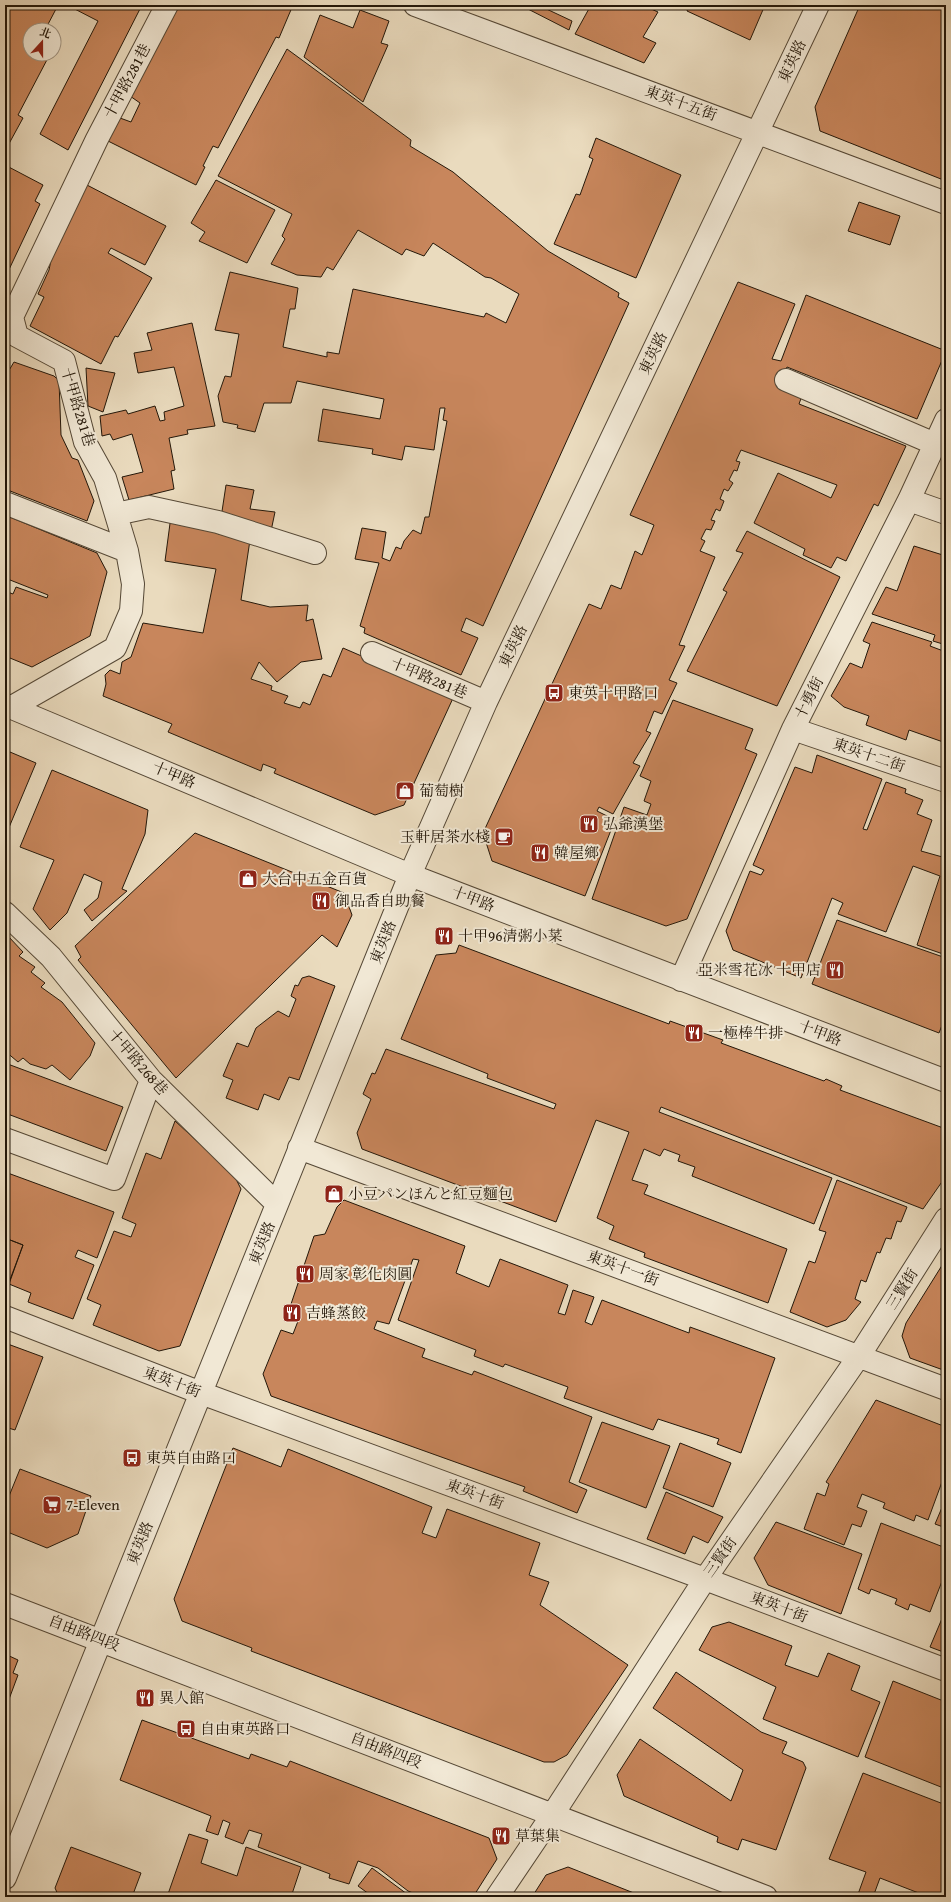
<svg xmlns="http://www.w3.org/2000/svg" width="951" height="1902" font-family="'Gentium Book Plus','Noto Serif TC','Noto Serif JP',serif">
<style>
.building{fill:#c8865c;stroke:#231709}
.lines{fill:none;stroke-linecap:round;stroke-linejoin:round}
.minor-casing{stroke:#554836;stroke-width:24}
.minor{stroke:#f1e8d5;stroke-width:22}
.labels{text-anchor:middle;stroke-width:4;stroke-linejoin:round;paint-order:stroke}
.street-label{font-size:15px;fill:#231709;stroke:#f1e8d5}
.poi-label{font-size:15px;fill:#231709;stroke:#f1e8d5;text-anchor:start}
</style>
<rect width="100%" height="100%" fill="#eadbbe"/>
<filter id="stains"><feTurbulence type="fractalNoise" baseFrequency=".005" numOctaves="4"/><feColorMatrix values="0 0 0 0 .2 0 0 0 0 .09 0 0 0 0 .02 0 0 0 .5 -.17"/></filter>
<radialGradient id="worn" r=".72"><stop offset=".6" stop-color="#630" stop-opacity="0"/><stop offset="1" stop-color="#630" stop-opacity=".3"/></radialGradient>
<!-- building -->
<path class="building" d="M5 5H44L56 9 45 30H30V54H50L18 115 23 118 5 151Z
M67 5H142L68 150 40 134 98 21Z
M173 5H293L279 38 276 37 218 148 213 146 203 166 205 167 196 185 108 141 120 118 131 122 140 103 130 96Z
M528 5H538L572 21 569 30 526 8Z
M591 5H650L649 8 658 12 643 37 656 43 644 63 575 34Z
M689 5H765L750 40 687 11Z
M860 5H946V181L820 131 815 107Z
M360 10 389 21 381 43 388 45 363 102 304 57 320 15 353 28Z
M287 49 411 140 410 146 453 172 548 251 619 293 618 297 629 303 483 626 466 618 461 631 478 638 461 675 364 633 365 628 360 626 379 563 355 559 362 528 386 532 382 558 390 561 396 547 401 549 404 541 413 530 421 534 425 517H429L447 421 443 420 445 408H440L434 450 405 446 402 460 372 454 373 449 318 441 323 409 380 419 384 399 297 381 291 403H264L255 432 237 428 238 425 223 422 218 396 225 376 231 377 239 334 215 330 230 272 298 288 295 309H290L283 347 327 357V352L339 354 353 289 484 317 486 313 506 323 519 294 491 278 485 277 433 243 424 256 406 249 402 255 358 230 333 270 327 267 321 277 297 275 271 264 285 239 282 236 292 214 218 176Z
M596 138 681 175 636 278 554 244 576 194 580 195 593 159 589 157Z
M5 165 43 185 35 201 40 204 5 278Z
M216 180 275 210 247 263 199 241 205 232 191 223Z
M85 184 166 226 145 265 111 248 108 253 152 278 118 337 115 336 101 364 30 326 44 297 38 294 49 270 53 250Z
M859 202 900 216 890 245 848 231Z
M738 282 795 304 772 359 781 361 806 295 946 351 917 419 787 367 779 384 803 393 799 404 906 446 878 506 874 504 846 561 837 557 831 568 803 555 805 549 754 523 778 473 831 498 837 485 741 450 736 461 740 462 737 471 734 470 729 480 733 483 728 491 724 489 720 499 724 501 720 511 716 509 711 520 715 521 711 530 706 529 701 539 705 541 700 551 715 557 679 645 685 646 669 680 677 683 662 714 654 711 646 731 651 733 633 763 640 766 613 814 599 807 597 811 615 820 585 896 492 861 483 833 589 604 601 609 611 585 621 589 635 551 642 555 654 525 630 515Z
M192 323 215 426 187 430 188 434 169 438 175 470 171 471 174 489 129 500 122 477 143 472 132 434 113 440 110 434 102 436 100 416 126 410 128 414 155 406 160 421 165 420 164 412 184 406 174 367 138 373 134 353 152 350 147 333Z
M14 362 54 376 59 381 61 435 72 458 78 460 94 501 87 521 5 489V377Z
M86 368 115 373 103 412 88 406Z
M226 485 254 490 250 509 275 512 271 531 221 518Z
M5 515 97 553 107 572 90 636 32 667 5 656V591L13 594 16 587 47 598 48 595 5 578Z
M171 516 219 526 218 534 250 540 241 600 270 607 308 605 306 621 313 619 322 659 301 662 277 682 259 662 251 679 272 686 271 690 288 696 284 703 300 708 303 702 310 705 323 674 331 677 343 648 454 696 404 805 375 815 274 773 276 769 263 764 261 771 168 732 172 724 103 696 106 684 105 675 110 670 120 674 122 662 131 657 143 623 203 633 216 569 165 561Z
M747 531 840 577 777 706 687 671 727 592 723 590 743 553 736 551Z
M914 546 946 556V645L933 641 935 635 872 614 886 587 897 591Z
M872 622 932 642 930 646 946 652V743L909 730 906 740 866 725 869 716 844 707 831 696 850 663 862 668 870 644 863 641Z
M673 700 753 729 745 749 757 754 687 919 666 926 592 899 624 807 647 815 651 804 644 801 651 781 640 776Z
M10 752 36 763 5 837V765Z
M817 755 882 779 863 829 867 830 886 782 906 789 905 793 923 800 917 814 932 820 921 851 946 858V955L917 945 940 876 913 866 886 932 838 914 843 903 832 898 801 978 733 950 726 931 750 871 761 875 764 870 753 865 795 767 812 773Z
M52 770 148 810 145 834 122 889 127 891 92 921 84 910 98 898 102 882 84 874 67 913 50 930 33 909 54 860 20 847Z
M195 833 344 893 352 915 337 947 322 935 176 1078 78 960 81 957 75 946Z
M837 920 946 958V1015L939 1033 812 984Z
M8 936 23 952 19 956 35 967 31 972 45 983 41 987 62 1002 95 1043 90 1056 70 1080 52 1065 46 1069 30 1064 23 1058 18 1062 5 1051V940Z
M459 945 669 1024 670 1021 723 1040 721 1043 824 1081 826 1079 842 1086 840 1090 946 1129V1176L923 1209 661 1107 659 1112 832 1178 814 1224 692 1176 695 1167 678 1161 680 1155 664 1149 660 1156 644 1149 632 1180 648 1185 644 1194 787 1249 768 1303 644 1257 645 1253 609 1239 614 1226 597 1218 629 1132 596 1120 556 1222 362 1149 357 1133 371 1099 363 1094 372 1073 375 1074 386 1049 554 1109 556 1104 487 1078 488 1074 401 1039 436 955 456 953Z
M309 976 335 986 299 1080 289 1077 279 1100 264 1094 258 1110 226 1098 233 1080 223 1076 237 1043 248 1047 256 1028 278 1011 289 1017 296 999 291 996 295 985 298 986 302 978Z
M5 1063 123 1107 106 1151 5 1113Z
M175 1121 234 1175 241 1189 180 1346 159 1351 93 1325 101 1305 87 1299 114 1231 131 1237 136 1224 122 1218 146 1153 161 1159Z
M5 1172 114 1212 97 1258 78 1250 75 1257 94 1265 73 1319 28 1302 31 1293 9 1284 23 1245 5 1238Z
M837 1180 907 1207 901 1222 897 1221 891 1239 886 1238 880 1253 877 1252 866 1282 861 1280 855 1299 861 1302 846 1320 827 1327 790 1312 809 1261 815 1263 826 1232 819 1230Z
M344 1200 465 1246 456 1273 489 1287 500 1259 568 1285 558 1313 565 1315 573 1290 594 1297 585 1322 592 1325 602 1300 689 1333 690 1327 775 1358 741 1453 717 1444 719 1439 658 1419 653 1430 564 1398 568 1387 505 1364 503 1367 474 1356 476 1350 398 1320 419 1260 413 1259 389 1324 377 1321 374 1329 425 1349 422 1357 472 1375 474 1371 592 1417 569 1482 587 1490 577 1513 523 1491 525 1487 271 1396 263 1374 281 1330 293 1334 300 1316 289 1310 314 1236 325 1234 337 1207Z
M5 1238 23 1245 5 1293Z
M946 1259V1371L910 1358 902 1336 906 1323Z
M5 1343 43 1357 15 1430 5 1427Z
M876 1400 946 1427V1471L928 1520 916 1515 914 1521 883 1508 885 1503 862 1494 857 1507 867 1511 861 1527 852 1524 844 1545 804 1529 817 1493 825 1496 829 1484 826 1482Z
M602 1422 670 1446 646 1508 579 1482Z
M680 1443 731 1463 713 1507 663 1488Z
M233 1448 281 1467 288 1449 432 1507 422 1533 436 1538 447 1509 540 1543 529 1575 549 1582 540 1605 628 1665 567 1755 554 1762H544L251 1651 252 1648 182 1621 174 1599Z
M20 1469 91 1496 78 1534 47 1548 5 1531V1506Z
M666 1492 723 1517 708 1543 693 1536 685 1554 647 1539Z
M946 1498V1528L935 1524Z
M776 1522 862 1554 841 1614 768 1585 754 1558Z
M881 1523 946 1548V1571L930 1612 910 1604 908 1610 895 1604 897 1599 871 1589 869 1594 858 1589Z
M946 1609V1653L930 1647Z
M729 1622 792 1646 785 1665 818 1677 828 1653 860 1666 851 1690 880 1702 858 1757 763 1719 776 1687 699 1650 712 1627Z
M5 1654 18 1660 13 1673 18 1675 5 1710Z
M676 1672 761 1732 787 1742 782 1753 803 1762 806 1768 776 1850 742 1839 738 1850 717 1842 718 1837 624 1796 617 1775 640 1739 731 1801 743 1770 653 1708Z
M893 1681 946 1702V1789L865 1757Z
M142 1720 249 1759 251 1754 287 1767 290 1761 489 1838 497 1859 473 1897H423L408 1891 378 1868 358 1861 349 1884 329 1878 330 1874 258 1847 262 1834 249 1830 243 1844 225 1837 230 1823 223 1820 218 1835 206 1831 211 1816 120 1780Z
M863 1773 946 1805V1897H929L880 1878 873 1897H857L866 1872 829 1859Z
M189 1834 208 1840 201 1863 237 1876 246 1847 301 1867 291 1897H167Z
M71 1847 141 1873 132 1897H59L55 1888Z
M568 1867 644 1897H532L546 1875Z
M372 1868 411 1897H373L358 1886Z"/>
<g class="lines">
<!-- minor casing -->
<g class="minor-casing">
<path id="minor" d="M415 5 946 203
M786 380 935 444
M909 500 946 513
M5 503 127 551
M116 514 149 507 218 522 315 553
M372 653 486 702
M5 705 410 875 946 1081
M12 707 115 648 131 611 133 584 127 551 105 478 85 442 64 361 17 336 12 317 97 139 167 5
M793 729 946 781
M5 913 51 957 151 1080 277 1204
M681 980 793 729 909 500 946 420
M5 1139 114 1179 151 1080
M299 1148 946 1389
M5 1317 201 1393 705 1579 946 1670
M5 1604 766 1897
M5 1878 410 875 486 702 818 5
M497 1897 553 1814 705 1579 859 1356 946 1219"/>
</g>
<!-- minor -->
<use href="#minor" class="minor"/>
</g>
<!-- icons -->
<defs>
<g id="bus-square" transform="scale(1)"><rect x="-9" y="-9" width="18" height="18" rx="4" fill="#8f2418" stroke="#f1e8d5"/><path d="M-5-6H5V4H4V6H2V4H-2V6H-4V4H-5ZM-3.5-4V0h7V-4ZM-3.5 1.2v1.5H-2V1.2ZM2 1.2v1.5H3.5V1.2Z" fill="#fff"/></g>
<g id="shop-square" transform="scale(1)"><rect x="-9" y="-9" width="18" height="18" rx="4" fill="#8f2418" stroke="#f1e8d5"/><path d="M-5-2.5h2.3a2.7 3.5 0 0 1 5.4 0H5L5.5 6h-11ZM-1.5-2.5h3a1.5 2.3 0 0 0-3 0Z" fill="#fff"/></g>
<g id="restaurant-square" transform="scale(1)"><rect x="-9" y="-9" width="18" height="18" rx="4" fill="#8f2418" stroke="#f1e8d5"/><path d="M-5-6h1v4h1v-4h1v4h1v-4h1v5L-1.5 .5V6h-2V.5L-5-1ZM5-6V6H3V1.5H1.5Q1.5-4 5-6Z" fill="#fff"/></g>
<g id="cafe-square" transform="scale(1)"><rect x="-9" y="-9" width="18" height="18" rx="4" fill="#8f2418" stroke="#f1e8d5"/><path d="M-5.5-4.5H6V0H3Q3 3.5 0 3.5H-2.5Q-5.5 3.5-5.5 0ZM3-3.2v2h1.7v-2ZM-6 4.5H4V6H-6Z" fill="#fff"/></g>
<g id="supermarket-square" transform="scale(1)"><rect x="-9" y="-9" width="18" height="18" rx="4" fill="#8f2418" stroke="#f1e8d5"/><path d="M-6-5.5h2.5l.6 2H6L4.5 2H-2.5L-4.4-4H-6ZM-1.5 3.2a1.3 1.3 0 1 0 .1 0ZM3 3.2a1.3 1.3 0 1 0 .1 0Z" fill="#fff"/></g>
</defs>
<g fill-rule="evenodd">
<use href="#bus-square" x="554" y="693"/>
<use href="#shop-square" x="405" y="791"/>
<use href="#restaurant-square" x="589" y="824"/>
<use href="#cafe-square" x="504" y="837"/>
<use href="#restaurant-square" x="540" y="853"/>
<use href="#shop-square" x="248" y="879"/>
<use href="#restaurant-square" x="321" y="901"/>
<use href="#restaurant-square" x="444" y="936"/>
<use href="#restaurant-square" x="835" y="970"/>
<use href="#restaurant-square" x="694" y="1033"/>
<use href="#shop-square" x="334" y="1194"/>
<use href="#restaurant-square" x="305" y="1274"/>
<use href="#restaurant-square" x="292" y="1313"/>
<use href="#bus-square" x="132" y="1458"/>
<use href="#supermarket-square" x="52" y="1505"/>
<use href="#restaurant-square" x="145" y="1698"/>
<use href="#bus-square" x="186" y="1729"/>
<use href="#restaurant-square" x="501" y="1836"/>
</g>
<g class="labels">
<!-- street labels -->
<g class="street-label">
<text transform="translate(792 61) rotate(-65)" y="5">東英路</text>
<text transform="translate(127 81) rotate(-62)" y="5">十甲路281巷</text>
<text transform="translate(681 103) rotate(20)" y="5">東英十五街</text>
<text transform="translate(653 353) rotate(-64)" y="5">東英路</text>
<text transform="translate(78 407) rotate(73)" y="5">十甲路281巷</text>
<text transform="translate(513 646) rotate(-64)" y="5">東英路</text>
<text transform="translate(429 678) rotate(23)" y="5">十甲路281巷</text>
<text transform="translate(809 698) rotate(-63)" y="5">十勇街</text>
<text transform="translate(869 755) rotate(19)" y="5">東英十二街</text>
<text transform="translate(174 775) rotate(23)" y="5">十甲路</text>
<text transform="translate(473 899) rotate(21)" y="5">十甲路</text>
<text transform="translate(383 942) rotate(-68)" y="5">東英路</text>
<text transform="translate(820 1033) rotate(21)" y="5">十甲路</text>
<text transform="translate(138 1062) rotate(49)" y="5">十甲路268巷</text>
<text transform="translate(262 1243) rotate(-68)" y="5">東英路</text>
<text transform="translate(623 1268) rotate(20)" y="5">東英十一街</text>
<text transform="translate(902 1289) rotate(-58)" y="5">三賢街</text>
<text transform="translate(172 1382) rotate(21)" y="5">東英十街</text>
<text transform="translate(475 1494) rotate(20)" y="5">東英十街</text>
<text transform="translate(140 1543) rotate(-68)" y="5">東英路</text>
<text transform="translate(720 1557) rotate(-55)" y="5">三賢街</text>
<text transform="translate(779 1607) rotate(21)" y="5">東英十街</text>
<text transform="translate(84 1633) rotate(21)" y="5">自由路四段</text>
<text transform="translate(386 1750) rotate(21)" y="5">自由路四段</text>
</g>
<!-- poi labels -->
<g class="poi-label">
<text x="568" y="698">東英十甲路口</text>
<text x="419" y="796">葡萄樹</text>
<text x="603" y="829">弘爺漢堡</text>
<text x="490" y="842" text-anchor="end">玉軒居茶水棧</text>
<text x="554" y="858">韓屋鄉</text>
<text x="262" y="884">大台中五金百貨</text>
<text x="335" y="906">御品香自助餐</text>
<text x="458" y="941">十甲96清粥小菜</text>
<text x="821" y="975" text-anchor="end">亞米雪花冰 十甲店</text>
<text x="708" y="1038">一極棒牛排</text>
<text x="348" y="1199">小豆パンほんと紅豆麵包</text>
<text x="319" y="1279">周家 彰化肉圓</text>
<text x="306" y="1318">吉蜂蒸餃</text>
<text x="146" y="1463">東英自由路口</text>
<text x="66" y="1510">7-Eleven</text>
<text x="159" y="1703">異人館</text>
<text x="200" y="1734">自由東英路口</text>
<text x="515" y="1841">草葉集</text>
</g>
</g>
<!-- margin -->
<rect width="951" height="1902" fill="none" stroke="#eadbbe" stroke-width="20"/>
<rect x="6" y="6" width="939" height="1890" fill="none" stroke="#231709" stroke-width="2"/>
<rect x="10" y="10" width="931" height="1882" fill="none" stroke="#231709"/>
<!-- north arrow -->
<g transform="translate(42 42) rotate(21)"><circle r="19" fill="#f1e8d5" stroke="#9f9483"/>
<path d="M0-3L7 15L0 10L-7 15Z" fill="#8f2418"/>
<text y="-6" font-size="11" font-weight="bold" text-anchor="middle" fill="#231709">北</text>
</g>
<rect width="100%" height="100%" filter="url(#stains)"/>
<rect width="100%" height="100%" fill="url(#worn)"/>
</svg>
